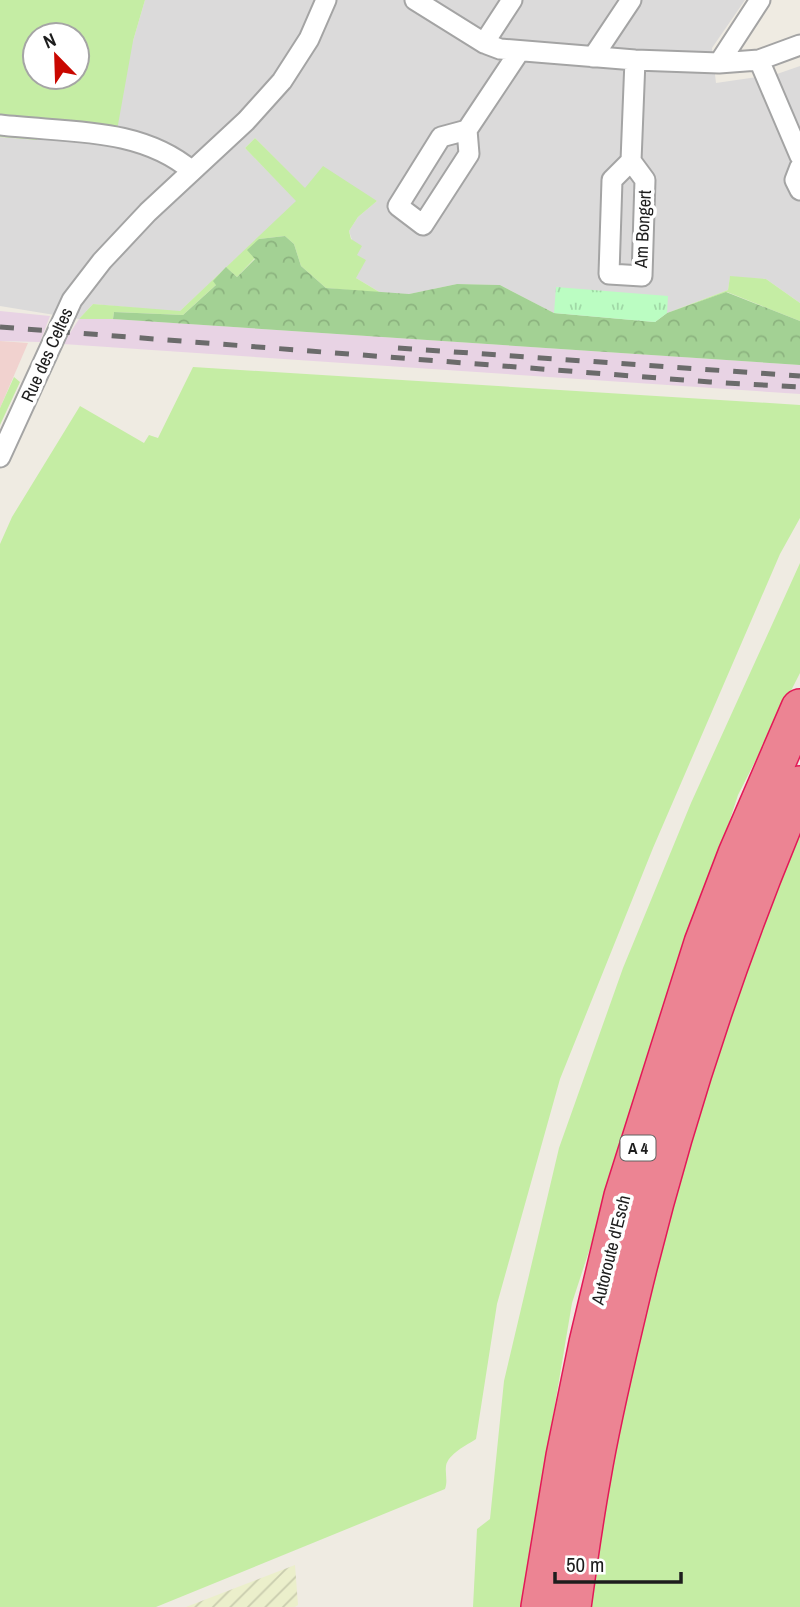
<svg xmlns="http://www.w3.org/2000/svg" width="800" height="1607" font-family="'Archivo Narrow',sans-serif">
<style>
.residential{fill:#dbdada}
.commercial{fill:#f1d2cf}
.industrial{fill:#e8d3e4}
.farmland{fill:url(#farmland-furrows)}
.grass{fill:#c5eda4;fill-rule:evenodd}
.forest{fill:url(#forest-crowns)}
.park{fill:url(#park-tufts)}
.lines{fill:none;stroke-linecap:round;stroke-linejoin:round}
.street-casing{stroke:#a4a4a4;stroke-width:23}
.highway-casing{stroke:#e21957;stroke-width:40}
.street{stroke:#fff;stroke-width:19}
.highway{stroke:#ec8493;stroke-width:37}
.rail{stroke:#6b6b6b;stroke-width:5;stroke-dasharray:14 14;stroke-linecap:butt}
.labels{text-anchor:middle;stroke-width:7;stroke-linejoin:round;paint-order:stroke}
.shield{fill:#fff;stroke:#616161;stroke-width:2}
.shield-label{font-size:16px;font-weight:bold;fill:#1d1d1d}
.street-label{font-size:18px;fill:#1d1d1d;stroke:#fff}
</style>
<defs>
<pattern id="farmland-furrows" width="10" height="10" patternUnits="userSpaceOnUse" patternTransform="scale(1.75)"><rect width="10" height="10" fill="#ebefcb"/><path d="M-1 1l2-2M0 10L10 0M9 11l2-2" fill="none" stroke="#c9ccae"/></pattern>
<pattern id="forest-crowns" width="20" height="18" patternUnits="userSpaceOnUse" patternTransform="scale(1.75)"><rect width="20" height="18" fill="#a3d194"/><path d="M2 6a3 3 0 1 1 6 0M12 15a3 3 0 1 1 6 0" fill="none" stroke="#8cb37f"/></pattern>
<pattern id="park-tufts" width="24" height="20" patternUnits="userSpaceOnUse" patternTransform="scale(1.75)"><rect width="24" height="20" fill="#bbfdc2"/><path d="M3 7l-1-3M5 7V3M7 7l1-3M15 17l-1-3M17 17v-4M19 17l1-3" fill="none" stroke="#a0d8a6"/></pattern>
</defs>
<rect width="100%" height="100%" fill="#efebe2"/>
<!-- residential -->
<path class="residential" d="M145 0H745L712 48 716 83 777 74 800 66V303L766 279 730 277 728 290 667 313 655 322 554 313 500 285 457 284 409 294 381 293 356 278 357 255 349 231 358 217 377 201 305 189 255 138 245 148 297 201 179 312 93 304 79 319 0 306V137L37 140 39 130 133 41Z"/>
<!-- commercial -->
<path class="commercial" d="M0 341 28 343 0 408Z"/>
<!-- industrial -->
<path class="industrial" d="M0 311 50 316 40 342 0 341Z
M79 319H113L800 365V394L63 344Z"/>
<!-- farmland -->
<path class="farmland" d="M295 1565 298 1605 295 1607H186Z"/>
<!-- grass -->
<path class="grass" d="M0 0H145L133 41 116 136 38 130 37 140 0 137ZM35 35H77V77H35Z
M255 138 305 188 323 166 377 201 358 217 349 231 351 239 362 246 357 255 366 260 356 278 381 293 326 288 301 266 294 244 285 236 259 239 255 258 237 277 227 268 217 284 183 315 114 312 113 319H79L93 304 180 311 296 201 245 148Z
M730 276 766 279 800 303V321L727 292 667 313 728 290Z
M193 367 800 405V518L780 554 653 848 560 1079 497 1304 476 1439C467 1445 448 1454 446 1466 445 1474 448 1481 445 1489L156 1607H0V544L12 517 80 406 144 443 149 435 158 438Z
M14 377 20 382 0 425V408Z
M800 563V673L738 795 572 1303 521 1607H473L477 1529 490 1519 504 1381 559 1148 623 968 691 803Z
M800 825V1607H590L608 1480 655 1255 715 1053Z"/>
<!-- forest -->
<path class="forest" d="M285 236 294 244 301 266 326 288 409 294 457 284 500 285 554 313 655 322 667 313 726 292 800 321V365L113 319 114 312 183 315 216 285 213 281 226 267 237 277 255 259 247 250 259 239Z"/>
<!-- park -->
<path class="park" d="M556 287 668 296 667 313 655 322 554 313Z"/>
<g class="lines">
<!-- street casing -->
<g class="street-casing">
<path id="street" d="M415 0 484 43 500 49 635 60 719 63 759 60 800 45
M484 43 512 0
M593 57 631 0
M759 60 800 156
M719 63 760 0
M0 125C65 133 139 126 192 171
M467 130 441 137 398 206 423 225 469 154 467 130 519 52
M631 161 645 180 642 276 609 274 612 180 631 161 635 60
M800 167 795 180 800 190
M0 457 72 300 102 261 148 212 246 121 282 81 309 39 326 0"/>
</g>
<!-- highway casing -->
<g class="highway-casing">
<path id="highway" d="M540 1607 565 1456 588 1343 623 1196 703 943 737 854 800 708
M572 1607C578 1563 584 1520 592 1476 602 1416 617 1356 631 1296 673 1121 729 950 800 785"/>
</g>
<!-- street -->
<use href="#street" class="street"/>
<!-- highway -->
<use href="#highway" class="highway"/>
<!-- rail -->
<path class="rail" d="M0 327 710 382 800 387
M398 348 800 376"/>
</g>
<g class="labels">
<!-- shield labels -->
<rect class="shield" x="620.5" y="1135.5" width="35" height="25" rx="5"/>
<g class="shield-label">
<text x="638" y="1154">A 4</text>
</g>
<!-- street labels -->
<g class="street-label">
<text transform="translate(643 229) rotate(-87)" y="6">Am Bongert</text>
<text transform="translate(47 355) rotate(-66)" y="6">Rue des Celtes</text>
<text transform="translate(611 1250) rotate(-76)" y="6">Autoroute d'Esch</text>
</g>
</g>
<!-- north arrow -->
<g transform="translate(56 56) rotate(337)"><circle r="33" fill="#ffffff" stroke="#a5a5a5" stroke-width="2"/>
<path d="M0-5L12 26L0 18L-12 26Z" fill="#c90700"/>
<text y="-10" font-size="19" font-weight="bold" text-anchor="middle" fill="#1d1d1d">N</text>
</g>
<!-- scale -->
<path d="M555 1572v10h126v-10" fill="none" stroke="#1d1d1d" stroke-width="3.5"/>
<text x="566" y="1572" font-size="21" fill="#1d1d1d" stroke="#ffffff" stroke-width="5" paint-order="stroke">50 m</text>
</svg>
